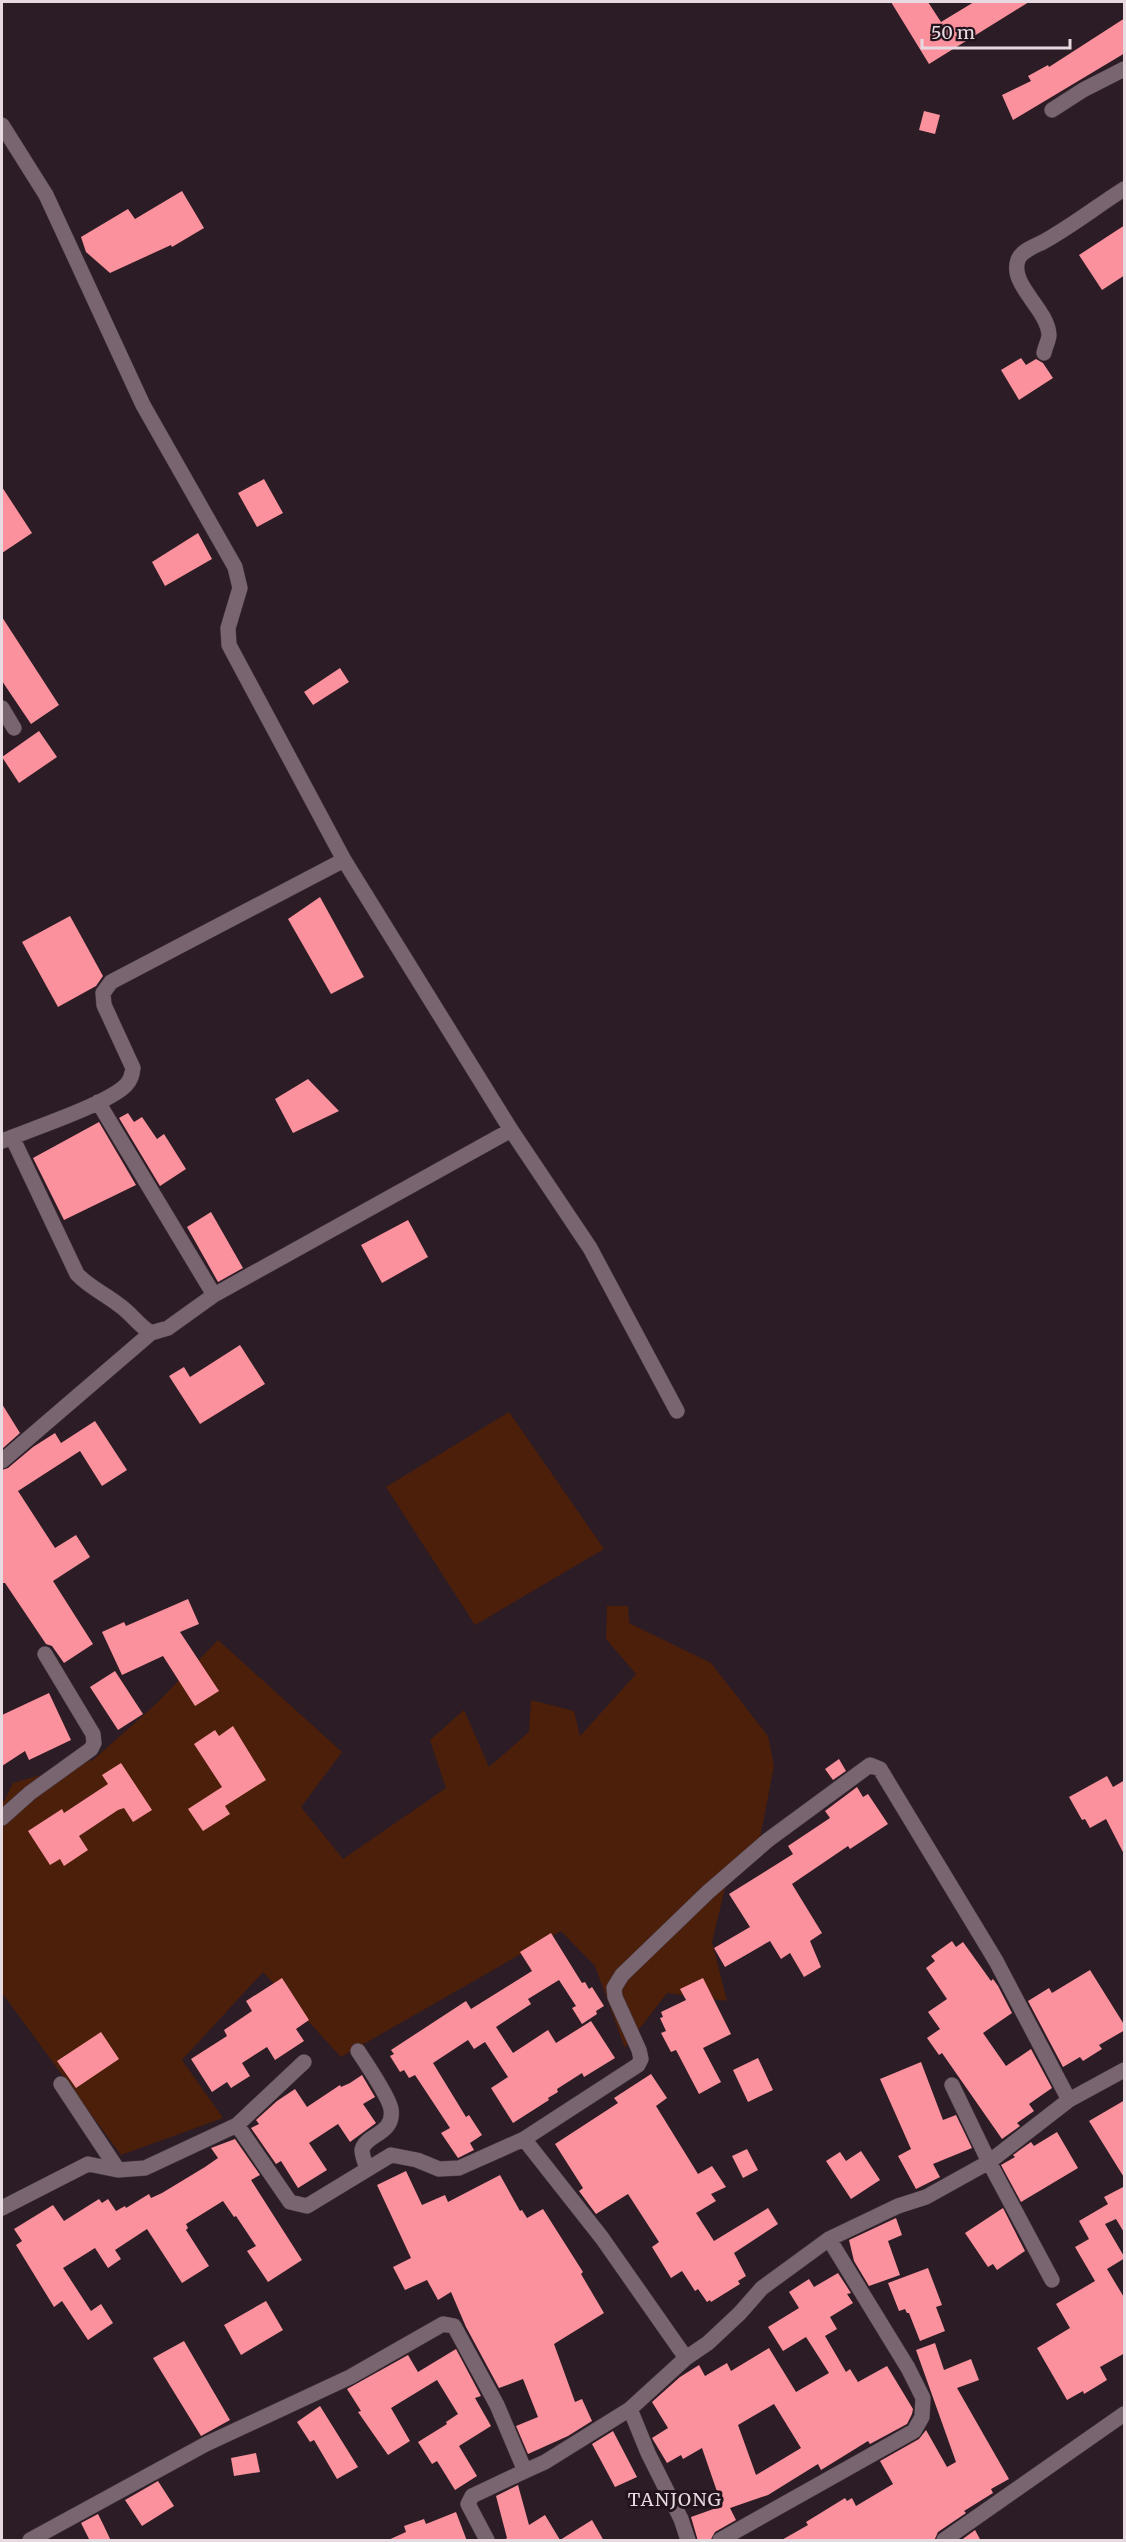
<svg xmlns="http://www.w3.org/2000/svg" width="1126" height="2542" font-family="Merriweather,serif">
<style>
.green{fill:#4c1f0b}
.building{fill:#fa919c;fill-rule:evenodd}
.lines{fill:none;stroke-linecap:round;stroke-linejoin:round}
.minor-casing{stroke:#463941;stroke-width:16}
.minor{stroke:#796570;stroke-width:15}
.labels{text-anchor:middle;stroke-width:6;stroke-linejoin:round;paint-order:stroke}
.quarter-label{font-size:18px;letter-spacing:1.5px;fill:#e6dae0;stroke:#22131c}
</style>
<rect width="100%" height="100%" fill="#2c1c25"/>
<!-- green -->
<path class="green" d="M509 1412 604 1549 475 1625 386 1487Z
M607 1606H628L629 1623 711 1663 768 1736 774 1766 758 1848 725 1888 712 1942 727 2001 667 1993 625 2048 595 1966 561 1931 341 2057 263 1972 182 2060 223 2118 121 2155 2 1993V1805L13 1783 93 1760 157 1703 218 1640 342 1752 301 1807 343 1859 446 1788 430 1740 464 1710 489 1767 529 1732 531 1700 574 1711 580 1736 636 1674 606 1639Z"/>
<!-- building -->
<path class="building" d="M891 2H928L941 22 974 2H1029L929 64Z
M1125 18V53L1013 120 1002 95 1031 81 1028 76 1048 65 1049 67Z
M924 111 940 115 935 134 919 130Z
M182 191 204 228 172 247 171 245 110 273 86 252 81 237 128 209 135 219Z
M1125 225V275L1102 290 1079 255Z
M1021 358 1026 365 1036 359 1043 363 1053 378 1019 400 1001 370Z
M264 479 283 513 257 527 238 493Z
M2 487 32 533 2 553Z
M198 533 212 559 165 586 152 562Z
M2 617 59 705 31 724 2 681Z
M340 668 349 682 313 705 304 692Z
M39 731 57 757 19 783 2 757Z
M320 897 364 977 331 994 288 919Z
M70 916 103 976 96 986 58 1007 22 942Z
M308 1079 339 1111 293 1133 275 1099Z
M128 1113 134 1122 142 1117 157 1139 164 1134 186 1169 160 1186 119 1118Z
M99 1122 136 1185 64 1220 33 1158Z
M211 1212 243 1268 218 1282 187 1227Z
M408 1220 428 1257 382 1283 361 1245Z
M240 1345 265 1384 200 1424 169 1376 184 1367 190 1377Z
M2 1404 20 1433 2 1449Z
M95 1421 127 1470 102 1486 80 1451 18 1491 55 1548 76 1535 90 1557 53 1581 93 1644 64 1663 52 1646 46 1644 5 1583H2V1470L8 1468 33 1447 55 1433 61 1443Z
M188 1599 199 1624 180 1632 219 1691 195 1706 163 1656 122 1675 102 1632 124 1622 126 1626Z
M115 1671 143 1714 118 1730 90 1687Z
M49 1693 71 1740 29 1760 25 1751 2 1766V1715Z
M233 1726 266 1780 225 1806 230 1814 203 1831 188 1809 222 1787 194 1744 215 1730 219 1736Z
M839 1759 846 1771 833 1780 825 1769Z
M121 1763 152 1810 133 1822 124 1808 118 1810 79 1836 88 1850 64 1866 60 1859 50 1865 28 1831 62 1809 64 1813 108 1784 102 1775Z
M1107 1776 1113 1787 1125 1780V1856L1106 1819 1090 1828 1085 1819 1082 1820 1069 1797Z
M857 1787 863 1797 868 1794 888 1824 850 1849 848 1846 792 1884 822 1933 810 1941 821 1967 804 1977 790 1953 781 1959 770 1941 725 1967 714 1948 750 1927 729 1894 793 1854 788 1846 830 1818 825 1811Z
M551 1933 582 1983 585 1982 589 1989 592 1987 604 2006 596 2011 597 2014 582 2024 572 2008 576 2006 559 1980 528 1999 531 2004 496 2027 513 2053 548 2030 556 2043 591 2021 615 2058 584 2077 582 2073 557 2089 558 2092 548 2098 549 2100 513 2123 491 2088 508 2077 485 2042 474 2049 468 2040 433 2063 466 2117 469 2115 482 2135 470 2143 474 2150 458 2158 441 2133 450 2128 415 2075 409 2078 404 2070 400 2072 390 2056 394 2054 391 2050 466 2001 471 2009 532 1971 520 1952Z
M952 1941 956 1947 963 1942 991 1981 993 1979 998 1986 1012 2013 983 2033 1006 2066 1031 2049 1052 2088 1029 2104 1034 2111 1017 2123 1020 2126 1002 2139 942 2053 939 2055 927 2038 940 2029 928 2012 947 1999 926 1968 935 1961 931 1956Z
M1090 1970 1125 2026V2030L1099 2045 1102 2049 1083 2061 1080 2057 1063 2067 1028 2001 1049 1988 1052 1993Z
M282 1978 309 2020 296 2029 304 2041 275 2060 267 2047 242 2063 250 2076 231 2088 227 2082 212 2092 191 2059 227 2036 224 2030 252 2011 246 2001Z
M703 1978 731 2034 703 2048 721 2082 699 2094 676 2050 671 2052 661 2033 666 2031 660 2018 663 2017 661 2012 686 2000 680 1989Z
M101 2032 119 2059 76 2088 57 2061Z
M758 2058 773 2090 748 2102 733 2070Z
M921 2062 943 2120 956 2115 972 2148 933 2164 940 2177 916 2189 898 2156 911 2149 880 2079Z
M651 2074 667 2098 656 2106 698 2174 712 2166 726 2187 711 2194 716 2201 696 2213 714 2241 768 2208 778 2224 734 2253 746 2276 738 2281 740 2284 711 2302 710 2300 707 2302 698 2289 695 2291 682 2271 671 2278 652 2247 659 2242 628 2194 596 2214 579 2191 583 2188 555 2144 618 2103 614 2098Z
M362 2075 375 2097 363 2104 376 2123 350 2142 338 2124 309 2143 327 2170 298 2188 281 2161 276 2164 251 2128 259 2124 256 2120 277 2101 295 2089 307 2107 340 2085 341 2087 350 2083Z
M1125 2100V2179L1089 2121Z
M1057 2132 1078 2168 1021 2202 1001 2165 1015 2157 1013 2155 1031 2142 1034 2146Z
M235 2139 260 2175 251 2180 302 2260 268 2282 247 2251 256 2246 236 2216 234 2217 223 2201 186 2224 188 2228 186 2230 209 2266 182 2283 147 2229 115 2250 121 2259 108 2268 95 2248 63 2268 91 2311 101 2304 113 2323 88 2340 62 2301 54 2307 16 2245 22 2241 14 2229 53 2205 64 2221 99 2199 102 2203 108 2199 116 2211 125 2206 126 2208 149 2194 151 2198 162 2193 205 2167 218 2158 211 2148Z
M747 2149 758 2170 743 2178 732 2156Z
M861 2151 880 2180 851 2199 826 2161 840 2152 846 2161Z
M406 2171 422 2205 445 2195 448 2202 500 2175 520 2211 522 2210 527 2218 543 2209 583 2272 581 2274 604 2313 554 2344 575 2402 582 2399 592 2421 568 2436 528 2454 516 2426 538 2417 523 2379 499 2388 466 2327 451 2292 438 2300 427 2280 405 2290 393 2267 411 2258 377 2185Z
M1125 2186V2234L1116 2219 1105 2224 1125 2258 1107 2269 1125 2299V2353L1100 2367 1107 2380 1084 2394 1083 2391 1067 2400 1037 2348 1070 2328 1056 2304 1095 2281 1075 2247 1089 2239 1079 2221 1108 2204 1104 2197Z
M1003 2208 1025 2251 997 2270 993 2264 988 2267 965 2233Z
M896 2218 902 2235 888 2241 900 2275 869 2286 854 2261 849 2240Z
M928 2268 942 2305 936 2307 945 2331 920 2341 909 2313H907L905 2309 899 2311 888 2283Z
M838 2273 851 2293 847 2294 853 2303 830 2317 837 2329 825 2336 846 2372 850 2369 858 2382 887 2366 913 2409 912 2414 907 2424 870 2444 868 2441 821 2470 818 2464 768 2495 730 2508 736 2520 715 2532 710 2541H698L691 2517 722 2506 702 2448 683 2459 681 2455 667 2463 652 2438 668 2428 652 2402 680 2377 699 2365 705 2376 727 2363 731 2371 769 2348 796 2392 829 2373 806 2337 783 2351 768 2327 799 2308 789 2292 809 2279 814 2287ZM774 2404 801 2448 756 2475 738 2425Z
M266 2301 283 2330 241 2355 224 2325Z
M184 2341 230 2420 201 2436 153 2358Z
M935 2343 944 2370 971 2359 979 2380 957 2388 1009 2479 991 2489 993 2493 964 2511 966 2513 938 2532 934 2541H780L808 2525 806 2522 845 2498 847 2501 852 2498 856 2506 893 2484 880 2461 919 2439 926 2430 947 2467 956 2462 916 2350Z
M456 2349 481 2396 475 2398 491 2426 459 2446 477 2476 455 2490 437 2461 432 2464 418 2442 447 2424 446 2422 458 2414 437 2380 391 2408 410 2441 388 2455 358 2412 361 2411 347 2389 408 2355 418 2372Z
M320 2406 358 2467 337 2479 314 2440 310 2442 297 2422Z
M613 2431 637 2477 615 2487 592 2444Z
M256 2453 260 2472 234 2476 231 2458Z
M158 2481 174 2506 142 2526 125 2500Z
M518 2485 529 2525 545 2515 560 2540 592 2520 604 2541H503L507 2538 496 2496Z
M456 2512 467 2541H386L406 2532 404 2526 424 2519 426 2524Z
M98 2514 103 2524 111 2541H90L81 2523Z
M975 2530 981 2541H960Z"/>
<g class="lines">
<!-- minor casing -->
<g class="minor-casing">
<path id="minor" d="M1052 110 1083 90 1124 69
M2 125 46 195 143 405 235 567 240 588 228 628 229 645 344 860 511 1130 590 1248 677 1411
M1044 353C1045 347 1049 340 1049 335 1048 309 1009 285 1018 260 1021 251 1035 246 1043 242 1072 226 1097 206 1124 189
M2 708 14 728
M98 1102 214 1295
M12 1137 77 1274C89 1287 105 1294 119 1305 131 1313 138 1325 151 1333L168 1328 214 1295 511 1130
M2 1141C29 1130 108 1104 126 1085 131 1080 132 1075 133 1068L104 1005 103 993 111 982 344 860
M2 1461 151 1333
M2 1818 30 1793 91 1749 94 1743 93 1734 45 1654
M358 2051C366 2063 389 2097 391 2109 395 2135 365 2134 362 2150 362 2155 365 2163 367 2168
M61 2084 118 2170
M952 2085 989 2162 1052 2280
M237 2125 304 2062
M524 2139 638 2065 641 2059 639 2050 615 1997 614 1988 622 1975 708 1892 768 1840 870 1765 880 1769 996 1961 1069 2100
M2 2208 88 2164 118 2170 145 2168 237 2125 290 2202 307 2206 391 2155 417 2160 439 2169 459 2168 524 2139 602 2238 686 2358
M30 2540 206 2444 350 2377 443 2324 454 2326 497 2405 525 2471 545 2462 630 2409
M487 2540 468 2504 472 2496 525 2471
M688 2540 681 2519 648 2453 630 2409 686 2358 708 2343 740 2313 762 2288 829 2239 898 2206 926 2197 989 2162 1069 2100 1124 2070
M720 2540 914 2431 922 2417 923 2398 908 2368 829 2239
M944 2540 1124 2414"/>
</g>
<!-- minor -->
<use href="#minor" class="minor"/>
</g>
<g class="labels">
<!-- quarter labels -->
<g class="quarter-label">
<text x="675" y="2506">TANJONG</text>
</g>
</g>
<!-- border -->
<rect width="1126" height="2542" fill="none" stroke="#e6dae0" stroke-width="6"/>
<!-- scale -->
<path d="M922 39v9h148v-9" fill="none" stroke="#e6dae0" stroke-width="3"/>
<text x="931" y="39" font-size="18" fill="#e6dae0" stroke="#22131c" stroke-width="4.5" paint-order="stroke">50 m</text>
</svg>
